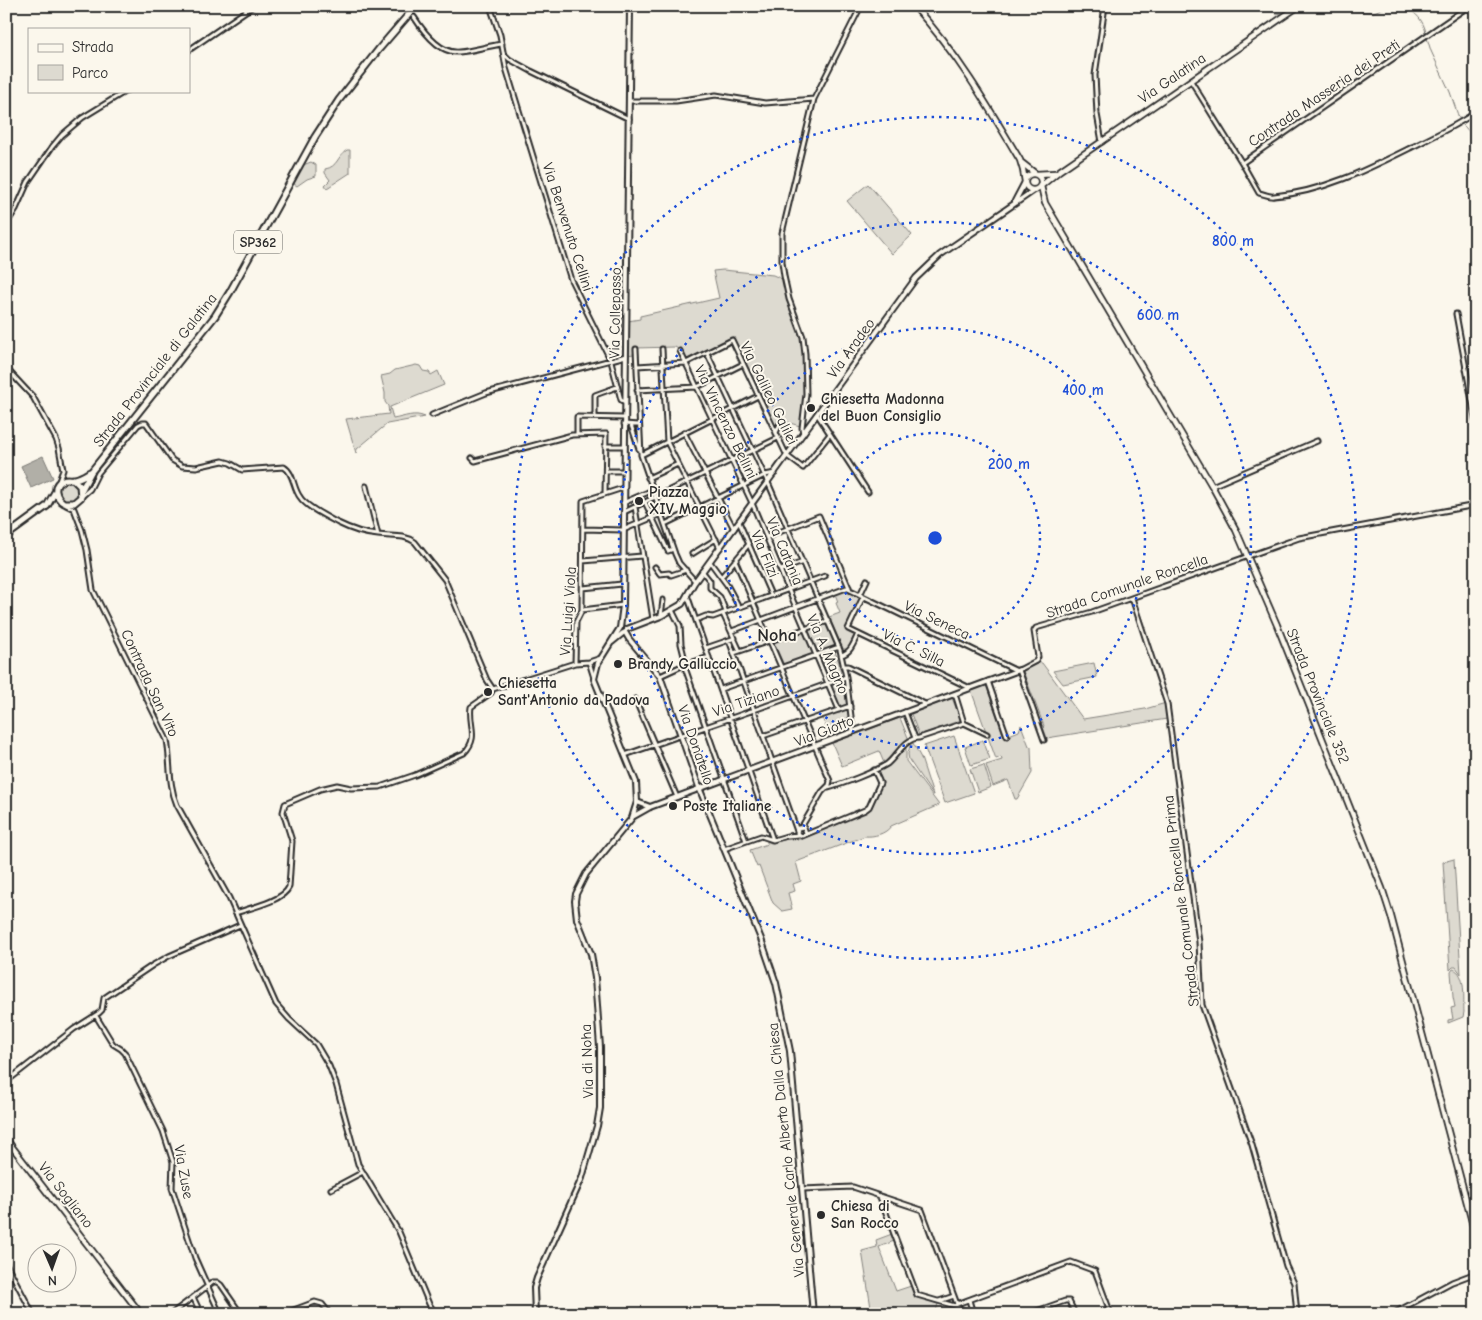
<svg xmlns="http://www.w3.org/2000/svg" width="1482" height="1320" font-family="'Comic Neue',sans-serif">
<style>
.green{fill:#dddad0;stroke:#84827e}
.water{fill:#b1afa7;stroke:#7b7a75}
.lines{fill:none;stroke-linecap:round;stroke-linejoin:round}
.stream{stroke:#7b7a75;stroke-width:1}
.minor-casing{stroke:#2b2b2b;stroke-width:7}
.tertiary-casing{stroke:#2b2b2b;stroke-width:8}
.secondary-casing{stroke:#2b2b2b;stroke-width:8}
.primary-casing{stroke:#2b2b2b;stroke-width:9}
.minor{stroke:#fbf7ec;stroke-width:3}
.tertiary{stroke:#fbf7ec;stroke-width:4}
.secondary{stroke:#fbf7ec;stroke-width:4.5}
.primary{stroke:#fbf7ec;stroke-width:5}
.ring{fill:none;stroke:#1d4ed8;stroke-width:2.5;stroke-dasharray:2.5 5}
.poi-dot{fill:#2b2b2b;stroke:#fbf7ec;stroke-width:2}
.labels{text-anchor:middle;stroke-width:4;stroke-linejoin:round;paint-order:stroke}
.shield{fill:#fbf7ec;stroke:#696865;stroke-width:1}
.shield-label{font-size:14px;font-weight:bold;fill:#2b2b2b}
.street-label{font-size:15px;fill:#2b2b2b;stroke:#fbf7ec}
.poi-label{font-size:15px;font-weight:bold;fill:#2b2b2b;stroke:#fbf7ec;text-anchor:start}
.quarter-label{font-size:18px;font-weight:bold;fill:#2b2b2b;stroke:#fbf7ec}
.centre{fill:#1d4ed8;stroke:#fbf7ec;stroke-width:2.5}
.ring-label{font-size:15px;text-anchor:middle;font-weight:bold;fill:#1d4ed8;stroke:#fbf7ec;stroke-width:4;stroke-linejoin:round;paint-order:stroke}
</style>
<rect width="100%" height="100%" fill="#fbf7ec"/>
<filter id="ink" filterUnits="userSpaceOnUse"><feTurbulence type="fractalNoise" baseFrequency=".02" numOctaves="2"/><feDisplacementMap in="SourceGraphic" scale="10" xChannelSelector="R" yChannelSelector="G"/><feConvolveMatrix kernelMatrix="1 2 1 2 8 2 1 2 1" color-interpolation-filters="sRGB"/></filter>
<g filter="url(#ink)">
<!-- green -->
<path class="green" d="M347 150H350V173L327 188 325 185 330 180 325 173V169C338 167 337 156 347 150Z
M311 162 316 165V176L307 179 297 186 294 184 303 165Z
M868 184 912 235 892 254 847 201Z
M723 270 773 275 784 280C790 300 798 320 802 340 808 368 804 398 800 426L780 420 775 427 733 338 686 361 680 350 675 347 635 348 634 354 627 355 628 321 640 319V316L719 298 713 271Z
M416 365 420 366 423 371 429 372 431 375 438 371 444 385 390 407 393 419C405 417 414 412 425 417L387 424 357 449 356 453 346 419 389 414 388 406 385 402V393L381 376 390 374 395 370Z
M59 491a10 10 0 1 1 20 0a10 10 0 1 1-20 0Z
M844 591 860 598 845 629 855 634 848 649H843L829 617 840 613 836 603 838 602 835 594Z
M827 623 836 646 817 653 808 630Z
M805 631 814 654 784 665 774 643Z
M835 652 839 662 841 672 828 677 824 666 821 656Z
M1039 663H1042L1083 719 1145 709 1166 703 1167 719 1047 738 1043 727 1044 726 1023 671Z
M1094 663 1097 677 1063 684 1053 671Z
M844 680 848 705 840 708 831 685Z
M986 685 1004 737 1019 731 1021 725 1029 746 1031 747 1032 773 1017 799H1015L1008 780 993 786 986 765 1002 760 1001 757 996 759 971 690Z
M952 698 961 720 919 735 911 714Z
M848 709 850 730 831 738 822 718Z
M900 718 909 740 886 762 884 763 879 751 842 766 832 743Z
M954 736 974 793 945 803 924 746Z
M983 740 990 759 971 765 965 747Z
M913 743 921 758 933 795 909 760 908 754 910 745Z
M906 748V761L939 805 891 826C886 834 873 837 865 836L796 862 801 881 793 884 795 891 788 893 792 909 782 911 773 903 759 866 757 867 750 850 767 844V841L771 843 788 839H802L870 810 883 783 878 771 888 766Z
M984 765 991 787 978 792 970 769Z
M1454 859 1461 974 1456 967H1453L1450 970 1443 862Z
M1453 969C1467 973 1463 1001 1464 1012L1463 1017 1448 1023V1020L1453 1019 1451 1008 1455 1007 1453 997 1451 972Z
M892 1234 894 1241 879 1247 896 1291 911 1286 914 1295 938 1304 935 1314H872L862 1251 877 1247 876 1240Z"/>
<!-- water -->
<path class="water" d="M43 456 53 478 31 488 21 466Z"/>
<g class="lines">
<!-- stream -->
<path class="stream" d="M1270 6 1276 14 1283 13 1292 6
M1308 6 1330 10 1349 8 1354 11 1374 12 1388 6
M1405 6C1416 13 1424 21 1426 33
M1427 38 1431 51 1450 92 1460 121
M1463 125 1476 139"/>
<!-- minor casing -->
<g class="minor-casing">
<path id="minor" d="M403 6 407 8 409 6
M490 6 500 35 506 68 571 280 611 361 621 400 625 402
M1469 6 1242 163 1259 193C1264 194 1270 197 1274 196 1323 192 1368 169 1412 147 1434 136 1456 126 1476 112
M414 17C423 31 440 54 459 52 473 51 487 46 502 44
M189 50 253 6
M505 55 509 59 531 71 629 119
M1191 81 1242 163
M629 101H676L716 95 765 103 814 99
M1102 142 1097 114 1095 75 1105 6
M6 225 16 209 28 182 52 147 62 135 82 118 126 91
M1456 314 1476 423
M636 349 641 455 675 554 679 563 695 581
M662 349 667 442 720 548
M680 351 752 503 839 710
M707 353 770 487 840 650 846 677 853 732
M637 366 686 363 732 340 787 456 803 468 830 434
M6 368 33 397 56 439 59 448 63 470 59 481
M637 390 697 387 743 364
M817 414 868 492
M432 415 486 393 626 356
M595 417V395L617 387
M624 424 639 425
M631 425 639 449
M684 432 734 529
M776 433 781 421
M577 434V417L624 418
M803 434 802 428 806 394 805 354 803 337 789 299 784 276 782 262V233L814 99 861 6
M605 446H624
M641 455 758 396
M472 458 475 461 572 435 606 434 605 493
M606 471H623
M648 478 678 464
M366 486 378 535
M1212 486 1317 441
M82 496 90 489 98 473 138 425 142 423H146L172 460 182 466 196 467 223 461 230 463 242 470 284 467C294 473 293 488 300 497 306 507 327 517 338 523 350 529 365 534 378 535 392 537 404 534 415 542L445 580 487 680 493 689 575 663 589 662 601 658
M645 502 668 551 673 549
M623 503 653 490
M66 505 74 509 82 530 87 550 93 590 167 740C171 762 168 784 177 805L229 898 276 1004 289 1019 316 1044 329 1066 336 1084 358 1164 399 1232 429 1304 433 1310 444 1314
M635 507 653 619
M624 512 778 438
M739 522 771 595
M665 524 765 475 775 473
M584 529 623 530 661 514
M767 537 819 516 850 590 1017 671
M692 554 716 539
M735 560 830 781 829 785 822 792 802 826
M583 561 642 556
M710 562 727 585 739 607
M655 567 660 574 669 573 671 575 686 570
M781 570 803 562
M702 571 710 581V588L720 597 726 612
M722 576 749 544
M583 588 622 584
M687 595 773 840
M860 595 867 580
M863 597 848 629 970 688
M1132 598 1167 704 1199 942 1202 1005 1252 1145 1286 1266 1294 1283 1297 1314
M582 610 623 605
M672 610 680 626 681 644 686 664
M723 614 740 651
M661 616 663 600
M696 620 706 616 713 617 825 576
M732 631 849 587
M729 640 797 831
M706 648 735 638
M734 653 828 621
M841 655C851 653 854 642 858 634
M589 662 594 678
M575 663 576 622 582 610 583 501 623 488
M684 665 746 841
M843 666H848L925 704
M660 676 686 664 709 657
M988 681 1007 736
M721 689 839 647
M635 699 677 797
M905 712 915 738
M964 723 987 734
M763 736 850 706
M1044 740 1019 670 1036 661 1038 657 1034 631 1036 628 1092 612 1299 538 1476 505
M625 755C699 729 773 704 846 677
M828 788C843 784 874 772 887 764 897 756 905 738 919 738L964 723 955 694
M806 833 804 827 798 828 797 833 802 836 865 810 869 807 880 783 874 770
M724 849 761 836 773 840 787 836 799 835
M235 913C250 908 283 901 289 887L292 841 283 812 285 804 320 789 337 785 351 788 380 787 415 775 464 753C480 737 468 725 471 707L491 693 493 689
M96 1016 113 1044 121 1049 125 1053 163 1131 173 1162 172 1188 195 1258 220 1314
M6 1082 74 1029 99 1013 102 1010 104 998 153 965 169 956 240 925
M331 1189 363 1172
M802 1189 853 1187 922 1210 957 1304
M880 1197 917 1295 955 1306 971 1314
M6 1263 33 1314
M193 1297 201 1314
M969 1300 973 1314
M939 1301 954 1296
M955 1306 957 1304 1071 1262 1095 1271 1111 1314
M171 1314 213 1282H217L221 1285 241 1314
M283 1314 315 1302 322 1304 330 1314
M1028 1314 1065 1301H1069L1075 1314
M1392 1314 1452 1282 1476 1273"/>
</g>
<!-- tertiary casing -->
<g class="tertiary-casing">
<path id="tertiary" d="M1015 201 1025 182
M627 629 661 616 682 604 694 583 916 278 940 255 1033 191
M625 632 629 639 660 676 700 790 761 939 776 983 790 1051 813 1314
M612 642 623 633
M637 802 650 807
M634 816 650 807 1019 670
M535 1314 534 1288 537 1278 582 1178 597 1126 600 1108V1047L595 978 591 954 577 919 575 901 576 894 586 874 632 818 637 802 636 782 594 679 598 663 620 628 623 605 630 6"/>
</g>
<!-- secondary casing -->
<g class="secondary-casing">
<path id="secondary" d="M914 6C957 53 988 106 1020 160L1023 170 1025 182
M1299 6 1059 171 1041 186 1045 203 1212 486 1236 530 1277 625 1382 888 1391 916 1476 1237
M1022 163 1036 174 1055 173
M1025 182a8 8 0 1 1 16 0a8 8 0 1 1-16 0Z
M6 1139 141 1314"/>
</g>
<!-- primary casing -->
<g class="primary-casing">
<path id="primary" d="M73 479 80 486 81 497 74 503H64C56 498 51 485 63 480 67 478 71 480 75 479 81 478 85 475 90 472
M81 491 91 472 215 316 230 292 315 137 339 100 379 49 416 6
M6 536 47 506 55 492"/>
</g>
<!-- minor -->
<use href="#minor" class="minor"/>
<!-- tertiary -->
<use href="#tertiary" class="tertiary"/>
<!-- secondary -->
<use href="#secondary" class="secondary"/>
<!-- primary -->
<use href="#primary" class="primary"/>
</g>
</g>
<!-- distance rings -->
<g class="ring">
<circle cx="935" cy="538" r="105"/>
<circle cx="935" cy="538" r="210"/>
<circle cx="935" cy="538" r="316"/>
<circle cx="935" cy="538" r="421"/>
</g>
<!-- markers -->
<g class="poi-dot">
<circle cx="811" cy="408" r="5"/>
<circle cx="639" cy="501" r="5"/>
<circle cx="618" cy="664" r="5"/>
<circle cx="488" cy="692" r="5"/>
<circle cx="673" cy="806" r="5"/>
<circle cx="821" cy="1215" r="5"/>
</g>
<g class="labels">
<!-- shield labels -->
<rect class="shield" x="234" y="230.5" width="48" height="23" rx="4"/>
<g class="shield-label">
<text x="258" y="247">SP362</text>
</g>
<!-- street labels -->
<g class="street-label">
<text transform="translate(1172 78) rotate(-34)" y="5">Via Galatina</text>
<text transform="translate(1324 93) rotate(-34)" y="5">Contrada Masseria dei Preti</text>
<text transform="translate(568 227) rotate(72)" y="5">Via Benvenuto Cellini</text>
<text transform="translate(615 313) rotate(-89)" y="5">Via Collepasso</text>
<text transform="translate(851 348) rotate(-54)" y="5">Via Aradeo</text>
<text transform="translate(155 370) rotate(-52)" y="5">Strada Provinciale di Galatina</text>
<text transform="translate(769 393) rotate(64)" y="5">Via Galileo Galilei</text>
<text transform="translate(726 422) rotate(64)" y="5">Via Vincenzo Bellini</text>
<text transform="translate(785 551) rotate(67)" y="5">Via Catania</text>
<text transform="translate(765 554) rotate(67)" y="5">Via Filzi</text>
<text transform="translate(1127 586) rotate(-19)" y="5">Strada Comunale Roncella</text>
<text transform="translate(568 611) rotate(-86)" y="5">Via Luigi Viola</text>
<text transform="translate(937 620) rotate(26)" y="5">Via Seneca</text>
<text transform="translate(914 648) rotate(26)" y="5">Via C. Silla</text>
<text transform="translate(828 654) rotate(67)" y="5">Via A. Magno</text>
<text transform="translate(150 683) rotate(65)" y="5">Contrada San Vito</text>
<text transform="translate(1318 696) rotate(68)" y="5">Strada Provinciale 352</text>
<text transform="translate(746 701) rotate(-19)" y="5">Via Tiziano</text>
<text transform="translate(824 731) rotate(-21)" y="5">Via Giotto</text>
<text transform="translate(696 745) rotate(71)" y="5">Via Donatello</text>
<text transform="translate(1181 901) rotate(-97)" y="5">Strada Comunale Roncella Prima</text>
<text transform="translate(587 1061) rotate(-92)" y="5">Via di Noha</text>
<text transform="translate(786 1150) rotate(-96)" y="5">Via Generale Carlo Alberto Dalla Chiesa</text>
<text transform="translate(184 1172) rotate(80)" y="5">Via Zuse</text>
<text transform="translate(66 1195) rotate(52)" y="5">Via Sogliano</text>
</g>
<!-- poi labels -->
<g class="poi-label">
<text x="821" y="404">Chiesetta Madonna<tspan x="821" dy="17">del Buon Consiglio</tspan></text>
<text x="649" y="497">Piazza<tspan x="649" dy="17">XIV Maggio</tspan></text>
<text x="628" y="669">Brandy Galluccio</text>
<text x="498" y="688">Chiesetta<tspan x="498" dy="17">Sant'Antonio da Padova</tspan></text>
<text x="683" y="811">Poste Italiane</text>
<text x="831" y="1211">Chiesa di<tspan x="831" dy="17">San Rocco</tspan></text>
</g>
<!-- quarter labels -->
<g class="quarter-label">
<text x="777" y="641">Noha</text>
</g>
</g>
<circle cx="935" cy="538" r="8" class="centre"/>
<g class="ring-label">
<text x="1233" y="246">800 m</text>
<text x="1158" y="320">600 m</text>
<text x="1083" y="395">400 m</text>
<text x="1009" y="469">200 m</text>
</g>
<!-- margin -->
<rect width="1482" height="1320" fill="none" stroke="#fbf7ec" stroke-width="25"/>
<rect x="12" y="12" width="1457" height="1295" fill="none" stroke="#2b2b2b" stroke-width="2" filter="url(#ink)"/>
<!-- legend -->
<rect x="28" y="28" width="162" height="65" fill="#fbf7ec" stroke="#a8a59f"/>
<rect x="38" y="44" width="25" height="8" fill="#fbf7ec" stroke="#a8a59f"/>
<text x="72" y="52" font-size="15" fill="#2b2b2b">Strada</text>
<rect x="38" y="65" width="25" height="15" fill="#dddad0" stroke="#a8a59f"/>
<text x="72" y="78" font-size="15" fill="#2b2b2b">Parco</text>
<!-- north arrow -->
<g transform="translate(52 1268) rotate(178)"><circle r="24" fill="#fbf7ec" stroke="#a8a59f"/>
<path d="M0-4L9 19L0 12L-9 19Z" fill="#2b2b2b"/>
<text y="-8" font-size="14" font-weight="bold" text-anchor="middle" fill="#2b2b2b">N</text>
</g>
</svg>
